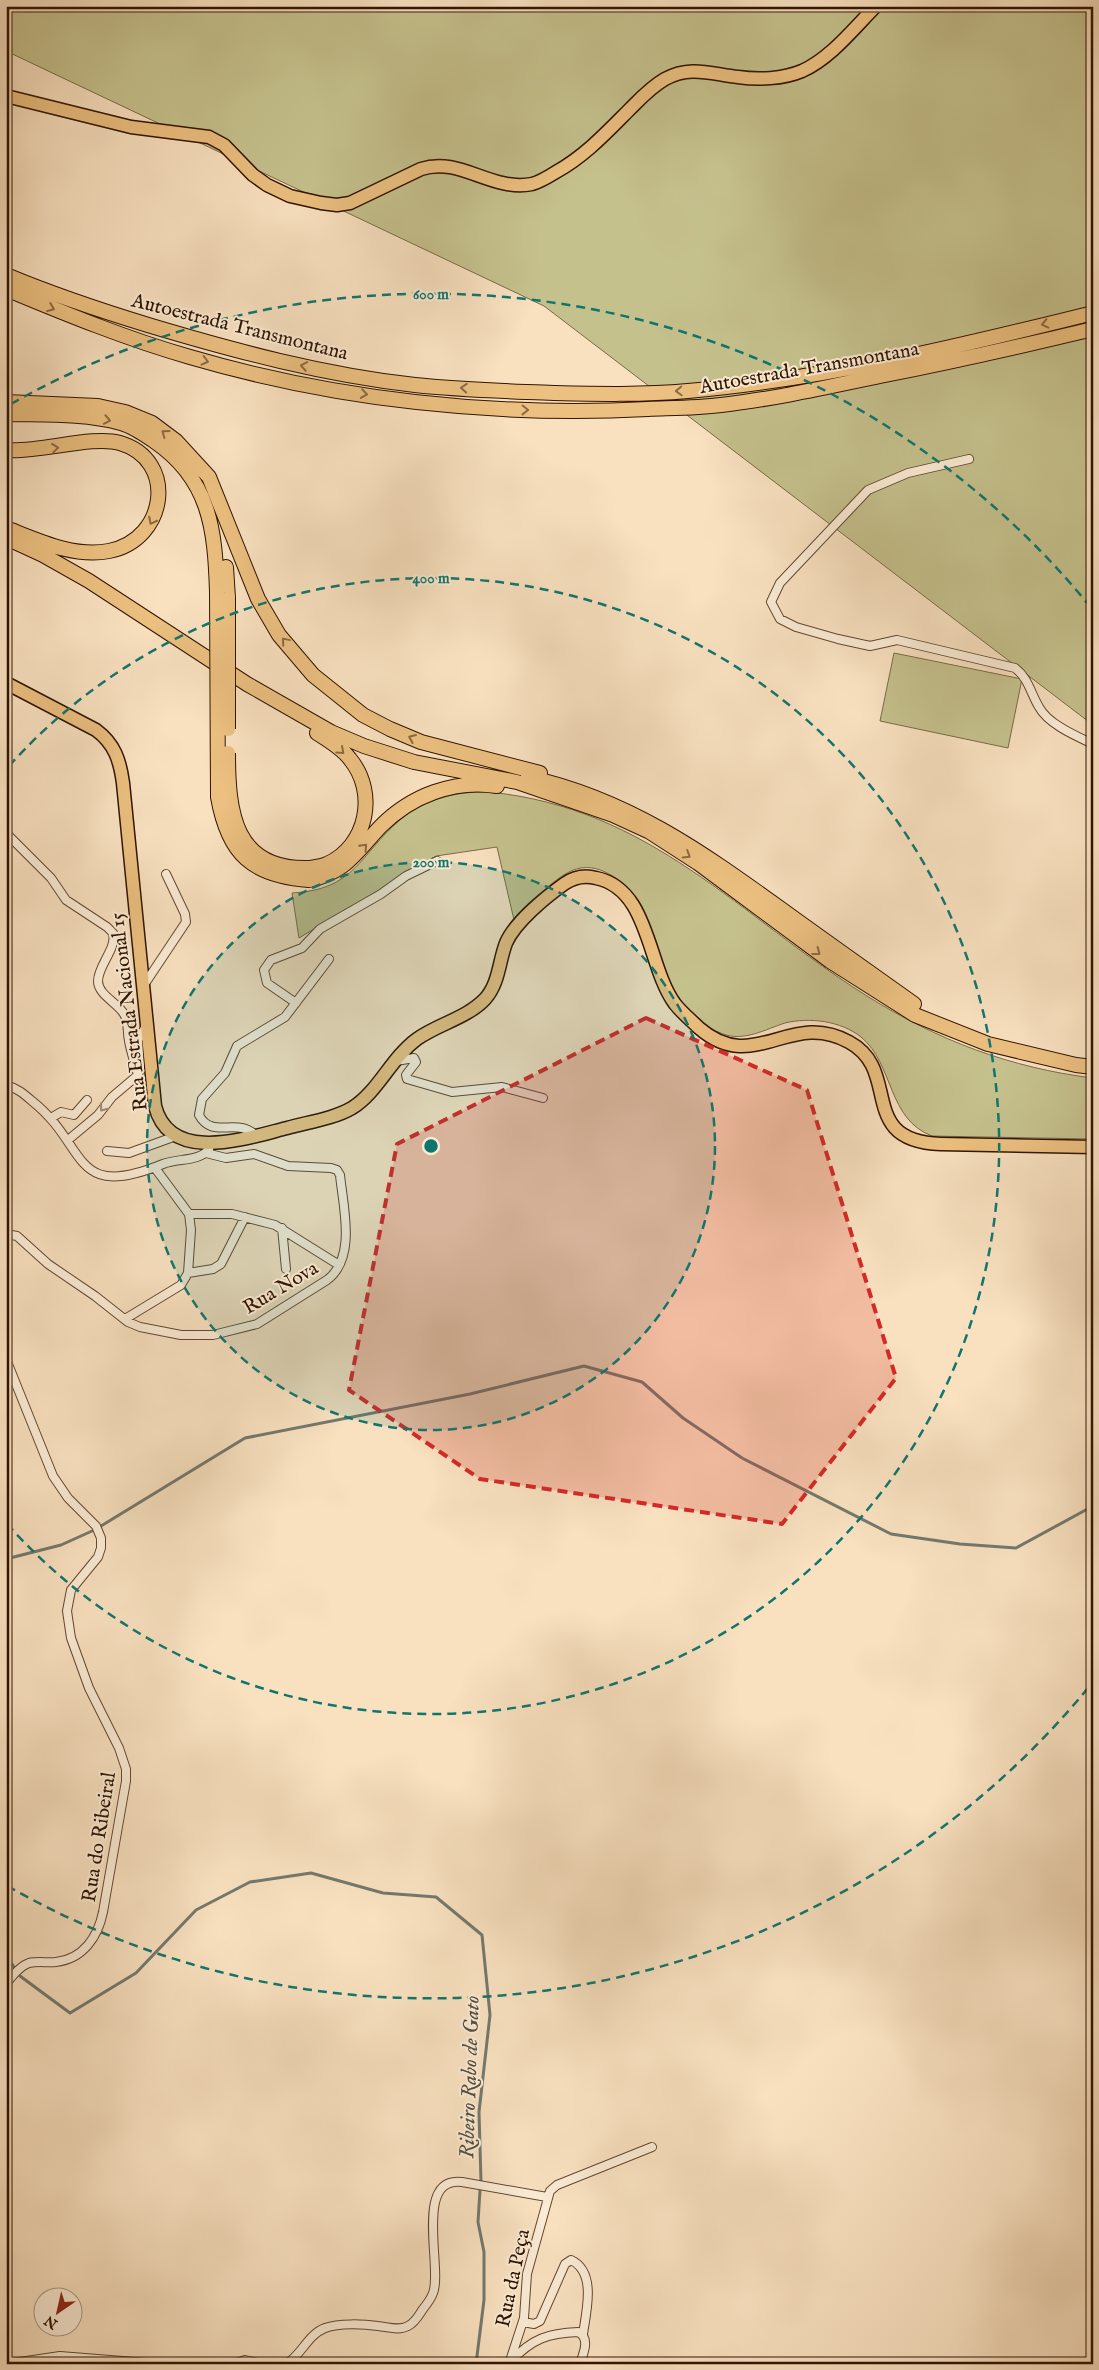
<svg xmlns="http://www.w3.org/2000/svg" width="1099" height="2370" font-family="'IM FELL English',serif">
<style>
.green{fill:#c5c18d;stroke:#7a6a46}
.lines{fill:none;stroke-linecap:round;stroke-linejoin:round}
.stream{stroke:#73796f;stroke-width:3}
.street-casing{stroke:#624730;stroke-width:10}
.primary-casing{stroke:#301400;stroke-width:15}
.highway-casing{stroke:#301400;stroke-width:16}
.street{stroke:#fbecd6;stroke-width:8}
.primary{stroke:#ecc080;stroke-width:12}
.highway{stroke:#ecc080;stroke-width:14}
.highway-bridge-casing{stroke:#301400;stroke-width:16;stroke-linecap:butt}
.highway-bridge{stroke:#ecc080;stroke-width:14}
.oneway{stroke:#8e6a40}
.oneway2{stroke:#a08b76}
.marked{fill:#d62828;fill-opacity:0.2;stroke:#d62828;stroke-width:4;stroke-dasharray:10 6;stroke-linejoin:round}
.ring{fill:none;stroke:#0f766e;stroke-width:2.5;stroke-dasharray:9 6}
.labels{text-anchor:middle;stroke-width:4;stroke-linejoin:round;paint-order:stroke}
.street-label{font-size:20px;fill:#301400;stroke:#fbecd6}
.water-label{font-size:21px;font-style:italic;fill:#574f41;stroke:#fbecd6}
.centre{fill:#0f766e;stroke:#fbecd6;stroke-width:2.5}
.ring-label{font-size:15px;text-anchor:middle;font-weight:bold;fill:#0f766e;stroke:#fbecd6;stroke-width:4;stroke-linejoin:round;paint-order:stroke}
</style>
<rect width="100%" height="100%" fill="#f9e1c0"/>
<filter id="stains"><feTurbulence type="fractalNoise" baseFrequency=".004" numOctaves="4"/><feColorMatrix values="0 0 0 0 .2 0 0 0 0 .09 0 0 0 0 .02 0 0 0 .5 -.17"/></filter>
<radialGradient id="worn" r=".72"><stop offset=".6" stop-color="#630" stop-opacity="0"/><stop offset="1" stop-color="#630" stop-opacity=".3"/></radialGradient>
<!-- green -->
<path class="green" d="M6 6H1093V725L544 306 6 51Z
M894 653 1022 679 1008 748 880 721Z
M489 792C651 808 739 916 867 996 937 1040 1011 1068 1093 1078V1139L932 1136C887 1119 894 1064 861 1037 841 1021 810 1017 785 1023 766 1029 744 1042 723 1034 704 1027 685 1010 675 993 650 955 653 893 605 872 593 866 580 866 569 872 548 883 531 904 514 920L497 847 436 856 299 938 292 893C355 890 359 855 400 820 425 799 457 791 489 792Z"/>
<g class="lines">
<!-- stream -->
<path class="stream" d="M101 1526 245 1438 470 1394 584 1366 642 1382 683 1418 742 1458 891 1534 960 1544 1016 1548 1093 1506
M6 1559 61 1545 92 1531
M6 1955 20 1976 70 2013 136 1973 196 1910 250 1882 311 1873 383 1893 436 1897 482 1935 490 2015 479 2112 481 2182
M476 2364 484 2300V2252L478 2222 480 2190"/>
<!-- street casing -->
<g class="street-casing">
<path id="street" d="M969 459 908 473 868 490 780 583 771 602 780 619 796 627 838 639 870 646 897 640 1015 668C1029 679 1030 692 1039 707 1048 724 1076 736 1093 744
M6 833 51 878 66 900 107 927 113 933C117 949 98 965 98 981 98 995 118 1003 124 1014 129 1022 127 1032 129 1041 131 1052 135 1064 138 1075
M144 985 186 922 185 914 166 874
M296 1003 267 983 264 970 271 960 302 948 320 929 381 894 406 876 437 861
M396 1061 414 1058 416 1062 406 1075 407 1079 452 1092 502 1087 543 1098
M6 1085C17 1088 24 1094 32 1101 89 1146 70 1202 163 1164 178 1158 199 1162 209 1149
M51 1118 61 1112 74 1115 87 1100
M256 1135C252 1132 248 1129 242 1128 226 1125 209 1134 199 1115L202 1099 225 1073 237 1046 285 1017 329 959
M68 1140 98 1115 112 1097 138 1075 140 1068 138 1040 146 1026
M107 1151 129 1153 176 1136
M189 1214H232L275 1225 339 1265
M282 1228 286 1269
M6 1234 17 1236 48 1264 95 1296 128 1322 140 1327 181 1335H213L257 1324 327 1280C357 1258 343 1206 340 1175L337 1170 331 1168 288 1166 254 1154 226 1158 206 1153
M188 1273 213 1269 221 1264 245 1217
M125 1319 181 1285 188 1273 191 1230 189 1214 155 1168
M6 1359 53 1476 68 1498 96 1526 101 1538V1548L98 1557 71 1590 67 1611 71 1638 89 1688 119 1748 126 1769V1781L103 1912C98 1937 83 1959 56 1962 48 1963 38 1961 29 1963 20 1966 12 1976 6 1984
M523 2322 534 2324 540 2321 565 2264 571 2260C597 2272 586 2312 583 2334
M511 2361C532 2339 548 2333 578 2332 591 2338 583 2354 580 2364
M6 2364 60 2356 160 2364
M233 2364 245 2360 262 2364
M286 2364C302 2355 307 2335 325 2328 339 2323 363 2324 378 2326 388 2327 399 2331 408 2326 415 2323 419 2315 423 2309 427 2304 431 2299 433 2293 443 2269 413 2176 462 2182L547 2197
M509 2364 524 2318 527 2274 550 2191 557 2185 652 2147"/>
</g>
<!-- primary casing -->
<g class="primary-casing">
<path id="primary" d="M6 96 131 127 209 137 224 145 253 175 267 185 290 196 321 203 337 205 350 203 421 169C460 156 491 192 532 184 540 182 548 177 556 172 585 156 607 132 630 109 641 98 651 87 665 79 690 65 711 74 738 77 758 80 783 79 802 71 831 58 854 28 876 6
M6 683 96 730C115 744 120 761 123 783L155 1106C170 1165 247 1138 287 1128 308 1122 333 1119 352 1108 378 1092 391 1058 417 1039 438 1024 467 1018 485 999 499 984 499 961 506 943 515 922 546 897 564 884 574 877 585 875 596 878 650 889 647 966 675 1004 682 1013 691 1020 699 1028 754 1076 790 1009 849 1042 903 1071 855 1141 941 1144L1093 1147"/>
</g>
<!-- highway casing -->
<g class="highway-casing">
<path id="highway" d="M6 275C54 295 99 310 148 325 235 351 324 375 415 385 461 390 507 391 554 393 598 394 643 395 688 391 824 379 960 346 1093 313
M6 289C66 314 127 339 190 357 337 400 495 417 648 409 672 408 697 408 721 405 774 399 827 387 880 376 951 362 1022 346 1093 329
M6 402 98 406 125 412 152 423 176 441 209 477 258 599 279 635 313 675 363 715 390 729 421 742 540 773
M6 414C44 415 84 413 121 423 132 426 144 434 154 441 210 479 215 529 217 592
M6 450C39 453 92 435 120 443 178 460 167 540 109 551 74 558 37 540 6 528
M6 538 43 555 89 581 247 684 331 732 364 746 414 762 517 782 613 815 650 832 698 863 830 961 915 1015 988 1044 1076 1065 1093 1067
M226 567 228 598
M528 777C627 799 701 851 781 909 825 941 869 972 914 1004
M308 868C314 867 321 867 327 864 367 846 378 793 350 759 342 748 328 740 317 733
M309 880C346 873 357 851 381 826 411 796 454 779 497 786"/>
</g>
<!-- street -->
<use href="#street" class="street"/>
<!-- primary -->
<use href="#primary" class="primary"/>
<!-- highway -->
<use href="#highway" class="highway"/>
<!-- highway-bridge casing -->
<g class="highway-bridge-casing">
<path id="highway-bridge" d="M217 592 218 797C228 854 252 876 309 880
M228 729V598
M228 753C228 812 234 870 308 868"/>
</g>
<!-- highway-bridge -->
<use href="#highway-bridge" class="highway-bridge"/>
</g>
<!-- one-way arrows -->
<defs><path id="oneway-chevron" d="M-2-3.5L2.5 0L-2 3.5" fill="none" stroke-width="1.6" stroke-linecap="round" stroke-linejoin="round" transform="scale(1.25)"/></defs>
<g class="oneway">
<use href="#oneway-chevron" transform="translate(51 308) rotate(22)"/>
<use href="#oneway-chevron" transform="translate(1045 324) rotate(167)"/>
<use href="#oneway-chevron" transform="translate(205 361) rotate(14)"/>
<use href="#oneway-chevron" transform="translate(304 366) rotate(-170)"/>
<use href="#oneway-chevron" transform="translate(464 388) rotate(-176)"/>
<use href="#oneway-chevron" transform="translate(679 391) rotate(178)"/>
<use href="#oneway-chevron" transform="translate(364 394) rotate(9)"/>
<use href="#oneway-chevron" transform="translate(525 410) rotate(1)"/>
<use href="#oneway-chevron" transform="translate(107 420) rotate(11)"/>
<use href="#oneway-chevron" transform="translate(165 433) rotate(-144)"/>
<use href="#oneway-chevron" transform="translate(55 448) rotate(-7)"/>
<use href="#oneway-chevron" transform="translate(152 521) rotate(117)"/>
<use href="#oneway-chevron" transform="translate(285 641) rotate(-130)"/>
<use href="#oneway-chevron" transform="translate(412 738) rotate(-157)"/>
<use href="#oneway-chevron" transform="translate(341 751) rotate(42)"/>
<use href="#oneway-chevron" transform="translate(364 847) rotate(-47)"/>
<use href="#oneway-chevron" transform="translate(687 855) rotate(32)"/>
<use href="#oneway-chevron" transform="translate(817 952) rotate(37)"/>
</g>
<use class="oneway2" href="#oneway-chevron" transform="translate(103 1108) rotate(128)"/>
<!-- marked area -->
<path class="marked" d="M646 1018 807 1090 896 1378 782 1524 480 1479 349 1390 397 1144Z"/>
<!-- distance rings -->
<circle cx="431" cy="1146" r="284" fill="#0f766e" fill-opacity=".12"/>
<g class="ring">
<circle cx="431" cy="1146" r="284"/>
<path d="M9 766A568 568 0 1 1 9 1526"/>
<path d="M1088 1688A852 852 0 0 1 11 1888M11 404A852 852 0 0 1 1088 604"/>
</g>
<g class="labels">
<!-- street labels -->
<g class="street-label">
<text transform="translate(240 326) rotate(14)" y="7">Autoestrada Transmontana</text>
<text transform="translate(809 367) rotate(-10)" y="7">Autoestrada Transmontana</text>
<text transform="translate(128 1012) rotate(-97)" y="7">Rua Estrada Nacional 15</text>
<text transform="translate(280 1287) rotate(-31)" y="7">Rua Nova</text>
<text transform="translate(98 1837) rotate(-81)" y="7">Rua do Ribeiral</text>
<text transform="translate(512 2278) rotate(-78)" y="7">Rua da Peça</text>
</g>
<!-- water labels -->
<g class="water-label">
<text transform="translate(469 2077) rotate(-88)" y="7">Ribeiro Rabo de Gato</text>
</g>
</g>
<circle cx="431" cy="1146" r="8" class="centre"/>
<g class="ring-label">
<text x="431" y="299">600 m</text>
<text x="431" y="583">400 m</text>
<text x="431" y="867">200 m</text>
</g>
<!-- margin -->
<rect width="1099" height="2370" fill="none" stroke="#f9e1c0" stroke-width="25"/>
<rect x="8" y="8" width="1084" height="2355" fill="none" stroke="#301400" stroke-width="2.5"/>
<rect x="12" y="12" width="1074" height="2345" fill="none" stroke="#301400"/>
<!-- north arrow -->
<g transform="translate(58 2312) rotate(214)"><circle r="24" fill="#fbecd6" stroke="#aa9680"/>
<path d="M0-4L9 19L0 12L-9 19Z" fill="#8f2418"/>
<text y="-8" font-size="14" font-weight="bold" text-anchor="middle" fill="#301400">N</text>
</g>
<rect width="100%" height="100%" filter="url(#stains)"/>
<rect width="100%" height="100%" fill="url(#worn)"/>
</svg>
